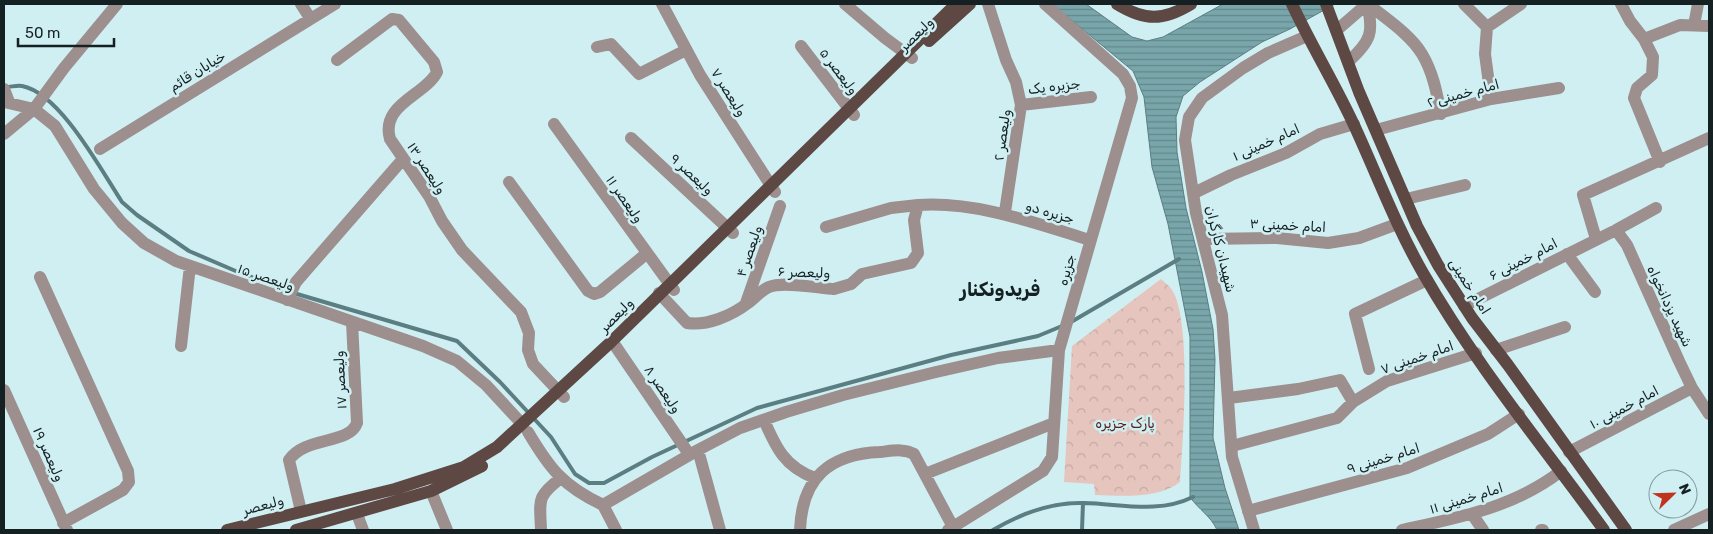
<svg xmlns="http://www.w3.org/2000/svg" width="1713" height="534" font-family="Rubik,Cairo,sans-serif">
<style>
.forest{fill:url(#forest-crowns)}
.water{fill:url(#water-rules);stroke:#5b7e82}
.lines{fill:none;stroke-linecap:round;stroke-linejoin:round}
.stream{stroke:#5b7e82;stroke-width:4}
.minor{stroke:#9c8f8d;stroke-width:12}
.tertiary{stroke:#9c8f8d;stroke-width:12}
.primary{stroke:#5d4844;stroke-width:12}
.labels{text-anchor:middle;stroke-width:5;stroke-linejoin:round;paint-order:stroke}
.street-label{font-size:14px;fill:#142021;stroke:#cfeff3}
.park-label{font-size:14px;fill:#58251c;stroke:#cfeff3}
.district-label{font-size:19px;font-weight:bold;fill:#142021;stroke:#cfeff3}
</style>
<defs>
<pattern id="forest-crowns" width="20" height="18" patternUnits="userSpaceOnUse" patternTransform="scale(1.25)"><rect width="20" height="18" fill="#e5c5be"/><path d="M2 6a3 3 0 1 1 6 0M12 15a3 3 0 1 1 6 0" fill="none" stroke="#c4a9a3"/></pattern>
<pattern id="water-rules" width="6" height="5" patternUnits="userSpaceOnUse" patternTransform="scale(1.25)"><rect width="6" height="5" fill="#79a6ab"/><path d="M0 2.5h6" fill="none" stroke="#62878b"/></pattern>
</defs>
<rect width="100%" height="100%" fill="#cfeff3"/>
<!-- forest -->
<path class="forest" d="M1161 279C1165 283 1170 286 1172 290 1192 320 1183 443 1180 482 1158 499 1123 496 1095 495L1094 484 1064 482 1072 346Z"/>
<!-- water -->
<path class="water" d="M1052 4H1086L1132 37 1147 41 1163 37 1223 4H1335L1290 29 1262 42 1200 82 1183 96 1176 117 1177 152 1186 208 1202 272 1213 329 1215 359 1213 438 1225 488 1239 530H1217C1211 516 1199 510 1190 497V337L1168 224 1152 167 1144 97 1133 71Z"/>
<g class="lines">
<!-- stream -->
<path class="stream" d="M6 87C11 87 17 85 22 86 60 93 101 170 122 202L137 215 189 251 238 272 297 294 457 341 500 382 551 437 575 474 589 483H604L652 457 757 408 951 355 1038 336 1062 326
M1071 322 1179 259
M993 530C1020 514 1052 502 1084 503 1122 504 1158 514 1193 497
M1082 530 1083 503"/>
<!-- minor -->
<path class="minor" d="M301 4 310 18
M662 4 700 75 775 192
M845 4 885 38 912 58
M988 4 1006 60 1016 82 1021 105 1005 212 1002 214
M1368 4C1386 19 1410 34 1422 54 1433 72 1437 94 1441 114
M1464 4 1487 27 1521 4
M1621 4 1630 21 1644 39 1653 57 1652 75 1637 88 1634 98 1660 162
M1694 25 1698 4
M1487 27 1485 54 1491 99
M1337 30 1367 4
M1644 39 1680 25 1709 26
M801 46 854 115
M597 47 611 44 639 74 686 50
M337 60 392 19 399 20 434 62 437 72C426 95 380 104 390 139L429 196 442 221 462 250 521 312 529 333 528 350 533 364 564 397
M1349 61C1371 41 1374 32 1367 4
M4 89 9 102
M4 102 34 109 55 126 94 189 122 223 144 243 176 261 423 346 457 361 486 385 523 425
M1021 105 1091 97
M554 124 674 290
M1376 130 1491 99 1559 88
M4 134 34 109 64 68 117 4
M631 138 733 233
M100 149 335 4
M509 182 588 291 594 294 600 292 646 254
M1194 193 1231 175 1286 153 1320 134 1354 124
M1406 199 1465 185
M826 227 891 208 918 205
M1616 230 1656 208
M1203 239 1277 238 1328 243 1359 238 1397 224
M1596 239 1583 195 1709 138
M1567 254 1595 292
M40 277 128 471 129 482 123 490 63 523
M659 293 687 323C707 326 731 316 748 303 755 298 760 291 769 287 783 281 818 288 834 289L851 284 862 274 911 263 918 253 914 220 918 205C976 201 1035 223 1090 240
M287 300 296 282 403 159
M746 303 780 206
M1464 306 1616 230 1627 245 1679 361 1692 388 1709 414
M612 341 689 454
M181 346 190 266
M1496 350 1565 327
M1369 369 1355 314 1427 280
M4 390 67 530
M1229 398 1298 389 1340 380 1353 402
M764 420C776 448 785 467 815 478
M528 432C550 469 563 486 603 505
M1232 446 1337 418 1353 402 1387 381 1476 353
M698 450 720 530
M1569 452 1692 388
M925 474 1054 423
M431 491 447 530
M603 505 698 450 740 428 786 412 843 395 936 372 998 358 1059 350
M603 505 616 530
M301 511 289 460C305 436 349 445 357 423L352 322
M1248 511 1407 468 1488 434 1519 414
M357 514 363 530
M1472 514 1483 530
M541 530C540 500 536 497 561 478
M800 530C802 478 829 454 880 452 891 451 904 448 914 454L953 527
M948 530 1043 471 1052 457 1059 350 1132 98 1130 86 1123 74 1045 4
M1402 530C1458 518 1515 507 1561 471
M1541 530H1543
M1674 530 1709 514"/>
<!-- tertiary -->
<path class="tertiary" d="M1254 530 1232 457 1222 315 1196 213 1185 140 1189 117 1202 98 1243 68 1268 53 1307 36"/>
<!-- primary -->
<path class="primary" d="M1117 4C1145 21 1163 21 1191 4
M1292 4C1311 45 1335 84 1354 125 1377 175 1396 226 1423 273 1475 364 1543 446 1604 530
M1326 4 1359 92 1417 226 1438 265 1472 318 1508 365 1626 530
M929 41 970 4
M227 530 395 489 464 467 497 447 612 341 956 4
M296 530 431 491 482 466"/>
</g>
<g class="labels">
<!-- street labels -->
<g class="street-label">
<text transform="translate(916 34) rotate(-44)" y="5">ولیعصر</text>
<text transform="translate(197 71) rotate(-32)" y="5">خیابان قائم</text>
<text transform="translate(839 71) rotate(53)" y="5">ولیعصر ۵</text>
<text transform="translate(1054 86) rotate(-7)" y="5">جزیره یک</text>
<text transform="translate(729 92) rotate(58)" y="5">ولیعصر ۷</text>
<text transform="translate(1463 93) rotate(-15)" y="5">امام خمینی ۲</text>
<text transform="translate(1002 135) rotate(-82)" y="5">ولیعصر ۲</text>
<text transform="translate(1266 142) rotate(-24)" y="5">امام خمینی ۱</text>
<text transform="translate(427 168) rotate(57)" y="5">ولیعصر ۱۳</text>
<text transform="translate(692 174) rotate(43)" y="5">ولیعصر ۹</text>
<text transform="translate(625 199) rotate(55)" y="5">ولیعصر ۱۱</text>
<text transform="translate(1050 212) rotate(16)" y="5">جزیره دو</text>
<text transform="translate(1288 225) rotate(3)" y="5">امام خمینی ۳</text>
<text transform="translate(1221 249) rotate(76)" y="5">شهیدان کارگران</text>
<text transform="translate(749 251) rotate(-71)" y="5">ولیعصر ۴</text>
<text transform="translate(1523 259) rotate(-27)" y="5">امام خمینی ۶</text>
<text transform="translate(1066 270) rotate(-75)" y="5">جزیره</text>
<text transform="translate(804 272) rotate(2)" y="5">ولیعصر ۶</text>
<text transform="translate(266 277) rotate(19)" y="5">ولیعصر ۱۵</text>
<text transform="translate(1470 286) rotate(57)" y="5">امام خمینی</text>
<text transform="translate(1670 306) rotate(65)" y="5">شهید یزدانخواه</text>
<text transform="translate(616 315) rotate(-45)" y="5">ولیعصر</text>
<text transform="translate(1417 357) rotate(-19)" y="5">امام خمینی ۷</text>
<text transform="translate(340 380) rotate(-93)" y="5">ولیعصر ۱۷</text>
<text transform="translate(663 389) rotate(56)" y="5">ولیعصر ۸</text>
<text transform="translate(1624 407) rotate(-28)" y="5">امام خمینی ۱۰</text>
<text transform="translate(49 454) rotate(66)" y="5">ولیعصر ۱۹</text>
<text transform="translate(1383 458) rotate(-17)" y="5">امام خمینی ۹</text>
<text transform="translate(1466 498) rotate(-17)" y="5">امام خمینی ۱۱</text>
<text transform="translate(263 505) rotate(-15)" y="5">ولیعصر</text>
</g>
<!-- park labels -->
<g class="park-label">
<text x="1125" y="428">پارک جزیره</text>
</g>
<!-- district labels -->
<g class="district-label">
<text x="1000" y="296">فریدونکنار</text>
</g>
</g>
<!-- border -->
<rect width="1713" height="534" fill="none" stroke="#142021" stroke-width="10"/>
<!-- north arrow -->
<g transform="translate(1673 494) rotate(67)"><circle r="24" fill="#cfeff3" stroke="#849c9f"/>
<path d="M0-4L9 19L0 12L-9 19Z" fill="#c0341e"/>
<text y="-8" font-size="14" font-weight="bold" text-anchor="middle" fill="#142021">N</text>
</g>
<!-- scale -->
<path d="M18 38v8h96v-8" fill="none" stroke="#142021" stroke-width="2.5"/>
<text x="25" y="38" font-size="15" fill="#142021" stroke="#cfeff3" stroke-width="4" paint-order="stroke">50 m</text>
</svg>
